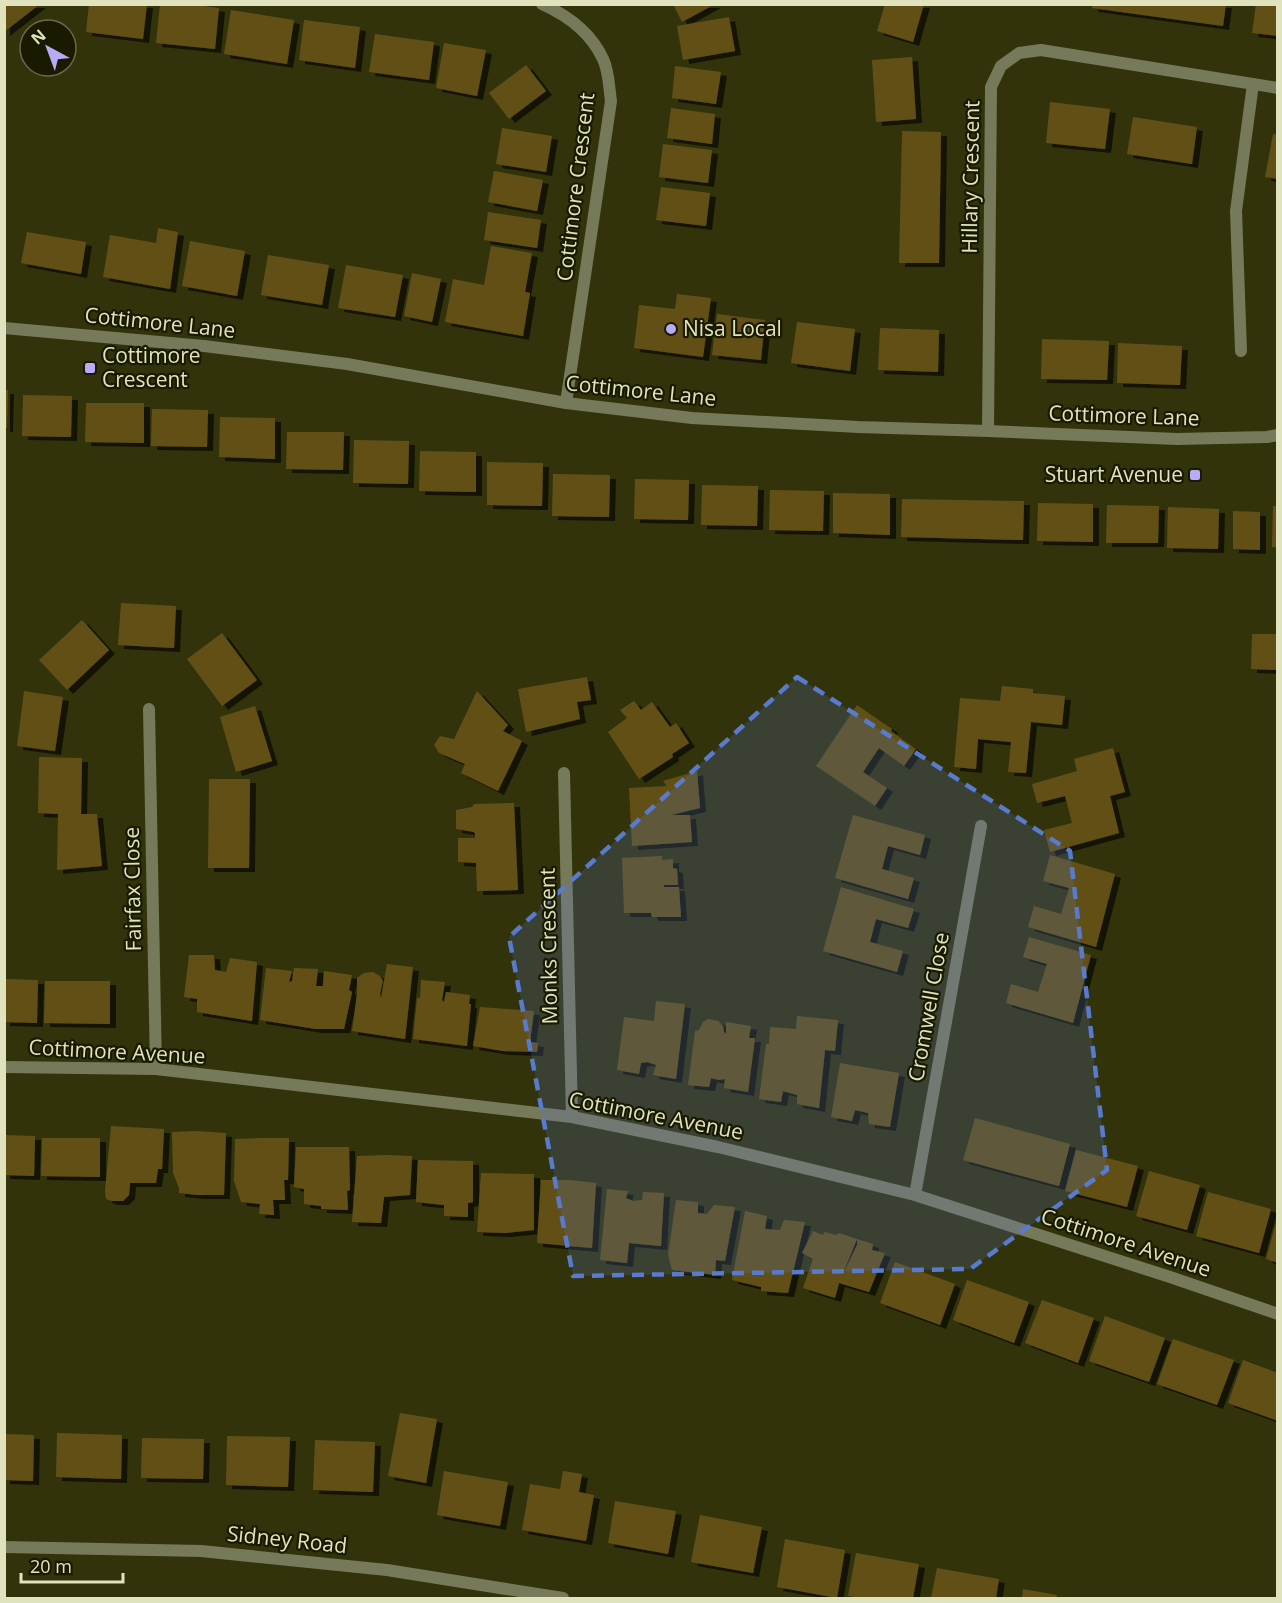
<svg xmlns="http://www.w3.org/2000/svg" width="1282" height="1603" font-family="'Open Sans',sans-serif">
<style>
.building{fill:#625017;filter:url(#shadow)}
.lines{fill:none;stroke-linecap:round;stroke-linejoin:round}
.service{stroke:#77795b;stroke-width:12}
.minor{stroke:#77795b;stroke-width:12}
.marked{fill:#587bd0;fill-opacity:0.2;stroke:#587bd0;stroke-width:4.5;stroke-dasharray:12 8;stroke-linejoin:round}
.poi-dot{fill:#b8abf7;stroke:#191a00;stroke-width:2}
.labels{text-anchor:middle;stroke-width:4.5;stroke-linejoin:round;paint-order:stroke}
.street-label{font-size:21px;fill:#e0e3be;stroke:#191a00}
.poi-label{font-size:21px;fill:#e0e3be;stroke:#191a00;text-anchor:start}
</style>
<defs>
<filter id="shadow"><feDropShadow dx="6" dy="4" stdDeviation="0" flood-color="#0009"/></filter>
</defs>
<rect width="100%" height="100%" fill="#32330a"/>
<!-- building -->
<path class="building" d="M4 4H40L4 32Z
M89 4H147L143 39 86 32Z
M160 4H187L219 8 215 49 156 43Z
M673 4H715L682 22Z
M885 4H924L913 42 877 31Z
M1093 4H1226L1223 26 1092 8Z
M1256 4H1278V36L1252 33Z
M231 10 294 20 287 64 224 54Z
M729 17 735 51 683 60 677 26Z
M304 20 360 27 355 68 299 60Z
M375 34 434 42 429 80 369 72Z
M444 43 486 50 477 96 436 88Z
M912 57 916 119 876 122 872 60Z
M526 65 546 91 509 119 489 93Z
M675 66 721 72 716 104 672 98Z
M1050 102 1110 109 1105 149 1046 143Z
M671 108 715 114 712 144 667 138Z
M1133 117 1197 127 1192 164 1127 154Z
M502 128 552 136 546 172 496 164Z
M902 131 941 132 939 263H899Z
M1273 134 1278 135V179L1265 177Z
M663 144 712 150 708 183 659 177Z
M494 171 543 180 537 211 488 202Z
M661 187 710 193 706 226 656 220Z
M488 212 541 220 537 248 484 240Z
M158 228 178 232 170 289 103 277 110 235 156 243Z
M27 232 86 242 81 274 21 263Z
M190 241 245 251 237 296 182 286Z
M491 246 532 253 525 292 530 293 523 336 445 322 453 279 484 285Z
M268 255 329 265 322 305 261 295Z
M346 265 403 275 395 317 338 308Z
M412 273 441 279 432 322 404 316Z
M677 294 711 298 703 357 634 348 639 305 675 309Z
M717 314 765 320 761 360 712 355Z
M797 322 855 329 850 371 791 363Z
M880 328 939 330 938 372 878 370Z
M1042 339 1109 341 1107 380 1041 379Z
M1118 343 1182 346 1180 385 1117 383Z
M4 390H8L7 428H4Z
M23 395 72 396 71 437 22 436Z
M86 403H144V443L85 442Z
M152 409 208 410 207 447 151 446Z
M220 417 275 418V459L219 457Z
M287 432H344L343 470 286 469Z
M354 440 409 441 408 484 353 483Z
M420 451 476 452V492L419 491Z
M487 462 543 463 542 506 487 505Z
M553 474 610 475 609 517 552 516Z
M635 479 689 480 688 520 634 519Z
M702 485 758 486 757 526 701 525Z
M770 490 824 491 823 531 769 530Z
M833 493 890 494V535L833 533Z
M902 499 1024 501 1023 540 901 537Z
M1038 503 1093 504V542L1037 541Z
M1107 505 1159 506 1158 543H1106Z
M1273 506H1278V547H1272Z
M1168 507 1219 509 1218 549 1167 548Z
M1233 511 1260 512V550L1233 549Z
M121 603 176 606 174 648 118 645Z
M82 620 109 650 67 690 39 660Z
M222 633 257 680 222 706 187 659Z
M1252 634H1278V670L1251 669Z
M587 677 591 700 577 702 580 719 526 732 518 689Z
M1002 686 1033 689V693L1065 696 1062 725 1031 722 1026 773 1008 772 1011 742 978 739 976 769 954 767 960 698 1000 701Z
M24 691 63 697 55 751 17 746Z
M477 691 508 725 503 731 522 741 498 791 461 773 465 764 439 753 434 745 440 736 454 739Z
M634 701 641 710 652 702 670 727 676 723 689 743 672 754 673 757 639 779 608 732 627 718 620 710Z
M857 705 892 729 891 731 916 749 904 766 879 748 863 772 887 788 875 806 816 766Z
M255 706 272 761 236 772 220 717Z
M1113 748 1125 792 1110 796 1119 833 1050 852 1044 830 1072 823 1065 796 1037 803 1032 784 1077 771 1074 759Z
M39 757 82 758 81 814H97L102 866 57 870 58 814 38 813Z
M697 771 700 808 671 815H690L692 842 632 846 629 788 667 786 663 781Z
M209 779H250L249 868H208Z
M514 803 518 890 477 891 476 863 458 862V838H475V834L474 832 456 829V810L472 807 474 804Z
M853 815 925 835 920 855 888 846 882 869 914 878 908 899 835 878Z
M1050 855 1115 874 1096 947 1028 927 1034 906 1061 914 1069 888 1043 881Z
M662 856V860L673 859V868L677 869 678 885H664V887H679L681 917H652L651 913H624L622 858Z
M841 887 914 909 908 928 876 919 870 942 903 951 897 972 823 951Z
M1029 937 1091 955 1073 1023 1006 1003 1011 984 1038 992 1047 964 1023 957Z
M189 955H214L215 970 226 972 230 958 257 962 252 1021 197 1012V999L184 997Z
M387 964 413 967 405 1039 352 1031 357 994V978L364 973 373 972 380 976 383 981 380 994 381 998Z
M266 968 292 971 289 982 292 981 294 968 318 969 316 986H323L324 971 352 975 349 990 352 992 344 1029H316L260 1020Z
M4 979 38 980 37 1023 4 1022Z
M421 980 445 982 442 1000 444 1002 446 992 470 995 469 1004H471L467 1046 413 1039 417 998H420Z
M45 981H110V1024L44 1023Z
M656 1001 685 1004 676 1079 653 1075 656 1065 647 1062 641 1063 639 1074 617 1070 624 1017 654 1021Z
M480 1007 534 1011 530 1042 538 1043 537 1052 503 1051 473 1046Z
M797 1016 838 1020 835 1051 825 1050 819 1108 797 1104V1095L783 1091 781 1102 759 1099 766 1044H769L770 1027 796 1029Z
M708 1019 718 1021 723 1026 724 1032 726 1034V1022L751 1026 749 1038H755L748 1092 724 1088 725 1079 719 1080 711 1078 709 1087 688 1085 695 1031 699 1030 703 1022Z
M840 1063 899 1073 890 1127 869 1124 868 1113 855 1110 852 1121 831 1117Z
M975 1118 1070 1144 1059 1186 963 1160Z
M111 1126 164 1129 162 1169H158L156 1183H130L129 1195 123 1201H112L106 1199 105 1191Z
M196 1131 226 1133 224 1195H198L179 1193V1188L173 1173 172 1132Z
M4 1135 35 1136 34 1176 4 1175Z
M42 1138H100V1177L41 1176Z
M259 1138H289L288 1180H284L285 1200H273L274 1215 259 1214 260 1204 241 1202 234 1181 235 1139Z
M296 1147H349L350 1190 347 1191 348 1210 321 1209V1206L304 1204V1189L294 1187Z
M1076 1150 1138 1166 1127 1207 1065 1191Z
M386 1155 412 1156 410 1195 384 1197 381 1223 352 1222 357 1156Z
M418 1160 473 1161V1202L468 1203V1217L444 1216V1205L416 1202Z
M1149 1171 1200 1185 1187 1230 1136 1216Z
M481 1173 534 1174V1230L505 1233 477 1232Z
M541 1180H570L596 1183 592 1248 537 1243Z
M607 1189 628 1191 626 1198 633 1201 642 1200 643 1192 664 1193 661 1246 629 1243 627 1263 600 1260Z
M1208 1192 1271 1209 1259 1253 1196 1236Z
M676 1200 698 1202V1213L707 1214 714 1205 735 1207 725 1261 716 1260 715 1275 672 1270 668 1255Z
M745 1211 767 1216 765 1229 780 1230 784 1220 805 1222 788 1293 761 1291V1287L732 1280Z
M1277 1219H1278V1263L1266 1259Z
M813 1231 823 1235 824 1232 836 1235 839 1233 857 1239 842 1276 857 1245V1239L873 1244 872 1250 885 1253 869 1292 839 1283 835 1298 803 1288 813 1259 802 1253Z
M895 1262 955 1284 940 1325 880 1303Z
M967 1280 1029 1302 1014 1343 953 1320Z
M1042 1300 1094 1318 1078 1363 1025 1343Z
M1105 1316 1165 1338 1149 1382 1089 1361Z
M1173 1339 1234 1360 1217 1405 1157 1384Z
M1243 1360 1278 1373V1421L1228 1403Z
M400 1413 437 1419 426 1483 388 1476Z
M57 1433 122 1435 121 1479 56 1477Z
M4 1434 34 1435 33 1481 4 1480Z
M227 1436 290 1437 288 1487 226 1485Z
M142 1438 204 1439 203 1479 141 1478Z
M315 1440 375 1442 373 1492 313 1490Z
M444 1471 508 1482 500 1526 437 1515Z
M563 1471 582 1474 579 1492 594 1495 586 1541 522 1530 530 1484 560 1489Z
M615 1501 676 1511 668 1554 608 1543Z
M700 1515 762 1527 753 1573 691 1562Z
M785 1539 845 1550 837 1598 777 1587Z
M856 1553 919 1564 913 1598H862L848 1596Z
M937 1568 999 1579 996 1598H931Z
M1023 1589 1057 1595 1056 1598H1022Z"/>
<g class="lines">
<!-- service -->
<path class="service" d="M1241 351 1236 211 1253 84"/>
<!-- minor -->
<path class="minor" d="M542 4C569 16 591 33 603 59 609 71 609 88 611 101L566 403
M4 328 204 346 347 364 566 403 692 418 858 427 988 431 1177 439 1267 437 1278 435
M988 431 991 87 1001 66 1019 53 1041 50 1278 88
M149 709 156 1069
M564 773 572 1117
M4 1067 156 1069 572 1117 718 1147 915 1195 1170 1277 1278 1314
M915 1195 981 826
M4 1547 201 1551 387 1570 563 1598"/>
</g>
<!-- marked area -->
<path class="marked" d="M797 677 1070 851 1107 1170 970 1269 573 1276 509 937Z"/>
<!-- markers -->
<g class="poi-dot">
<circle cx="671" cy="329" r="6"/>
<rect x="84" y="362" width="12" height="12" rx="3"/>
<rect x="1189" y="469" width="12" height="12" rx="3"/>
</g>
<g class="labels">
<!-- street labels -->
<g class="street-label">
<text transform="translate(971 177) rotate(-89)" y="7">Hillary Crescent</text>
<text transform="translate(576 187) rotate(-83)" y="7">Cottimore Crescent</text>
<text transform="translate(160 323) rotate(6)" y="7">Cottimore Lane</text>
<text transform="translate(641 391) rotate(6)" y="7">Cottimore Lane</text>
<text transform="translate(1124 416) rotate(2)" y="7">Cottimore Lane</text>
<text transform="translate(133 889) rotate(-91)" y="7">Fairfax Close</text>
<text transform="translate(549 946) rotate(-91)" y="7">Monks Crescent</text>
<text transform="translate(929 1007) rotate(-80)" y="7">Cromwell Close</text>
<text transform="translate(117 1052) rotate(3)" y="7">Cottimore Avenue</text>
<text transform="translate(656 1116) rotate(11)" y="7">Cottimore Avenue</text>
<text transform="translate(1126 1243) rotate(18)" y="7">Cottimore Avenue</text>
<text transform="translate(287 1540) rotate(6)" y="7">Sidney Road</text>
</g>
<!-- poi labels -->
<g class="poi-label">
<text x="683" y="336">Nisa Local</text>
<text x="102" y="363">Cottimore<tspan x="102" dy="24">Crescent</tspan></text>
<text x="1183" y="482" text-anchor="end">Stuart Avenue</text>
</g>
</g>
<!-- border -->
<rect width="1282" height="1603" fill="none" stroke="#e0e3be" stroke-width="12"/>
<!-- north arrow -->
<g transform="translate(48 48) rotate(319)"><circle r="28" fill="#191a00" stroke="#696a4c" stroke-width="1.5"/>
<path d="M0-4.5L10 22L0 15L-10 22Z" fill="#b8abf7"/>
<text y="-9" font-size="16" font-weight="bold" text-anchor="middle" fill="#e0e3be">N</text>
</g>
<!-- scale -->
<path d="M21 1573v9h102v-9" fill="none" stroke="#e0e3be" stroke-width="3"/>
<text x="30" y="1573" font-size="18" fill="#e0e3be" stroke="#191a00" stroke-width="4.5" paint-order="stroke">20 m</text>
</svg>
